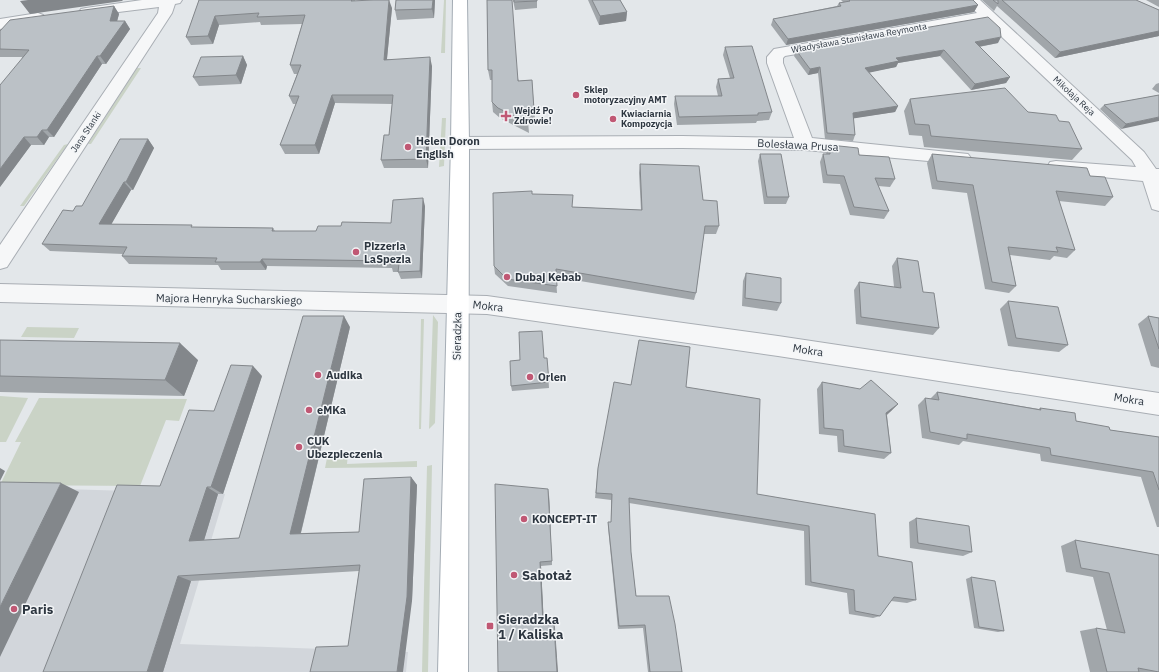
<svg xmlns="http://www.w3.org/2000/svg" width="1159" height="672" font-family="'IBM Plex Sans',sans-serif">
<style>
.built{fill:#d2d6db}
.green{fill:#cad3c6}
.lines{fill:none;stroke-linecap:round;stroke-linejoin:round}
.street-casing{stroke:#a9aeb4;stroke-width:2}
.primary-casing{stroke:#a4acb4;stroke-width:2}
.street{fill:#f6f7f8;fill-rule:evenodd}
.primary{fill:#fff;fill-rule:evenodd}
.wall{fill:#a1a6aa}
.shaded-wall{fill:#83878b}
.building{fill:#bbc1c6;stroke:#83878b}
.poi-dot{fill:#c05874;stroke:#f3f5f7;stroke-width:1.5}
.labels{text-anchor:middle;stroke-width:3;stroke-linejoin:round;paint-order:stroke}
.far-street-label{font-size:9px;fill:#2d3640;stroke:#f3f5f7}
.far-poi-label{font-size:9px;font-weight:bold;fill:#2d3640;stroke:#f3f5f7;text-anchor:start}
.poi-label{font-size:11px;font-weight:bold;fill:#2d3640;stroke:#f3f5f7;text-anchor:start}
.street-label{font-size:11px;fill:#2d3640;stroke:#f3f5f7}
.near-poi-label{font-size:13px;font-weight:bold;fill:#2d3640;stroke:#f3f5f7;text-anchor:start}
</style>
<rect width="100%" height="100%" fill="#e3e7ea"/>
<!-- built -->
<path class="built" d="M0 487 225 494 180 644 408 652 406 672H0Z"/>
<!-- green -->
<path class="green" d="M444 0H446L445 53H441Z
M137 68H141L91 144H88Z
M442 118H446L444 166 439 167Z
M68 144 24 206H20L64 145Z
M433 315 438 322 435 423 429 429Z
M421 319H424L421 429H419Z
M27 327 79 328 74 338 21 337Z
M0 396 28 398 6 442H0Z
M39 398 187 399 179 421 166 420 140 486 0 485 21 442H15Z
M328 453H348L347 464 417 461V467L325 468Z
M432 465 428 672H422L427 466Z"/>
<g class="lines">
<!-- street casing -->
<g class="street-casing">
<path id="street" d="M142 0H182L180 3 175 4 172 13 7 267 0 269V245L158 13 159 7 86 16 81 15 79 12 81 9 86 8Z
M964 0H980L1144 152 1156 169H1159V211L1152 209 1143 181 1050 172 1047 167 1050 162 1056 161 1136 167 1132 160 985 21 785 56 783 58V63L812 138 968 154 971 158 968 162 962 164 805 150 682 148 460 149 454 147 451 143 454 139 460 137 682 136 794 138 767 63V57L774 49 977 13Z
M38 13 43 15 46 18 43 21 0 29V19Z
M0 284 487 296 778 336 1159 393V415L778 356 487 314 0 302Z"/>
</g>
<!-- primary casing -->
<g class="primary-casing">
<path id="primary" d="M453 0H467L469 143 468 672H438L451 143Z"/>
</g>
<!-- street -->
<use href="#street" class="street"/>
<!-- primary -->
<use href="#primary" class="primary"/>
</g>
<!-- wall -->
<path class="wall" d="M199 0H355V1L392 8 387 59 432 66 428 168H384L381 160 389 135 392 104 335 103 319 154H285L280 145 296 104H293L289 96 297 74H294L290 65 302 24 261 25 260 22 219 25 213 44 191 45 186 37Z
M396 0H435L434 18 397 20 395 10Z
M487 0 519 81 532 80 535 120 528 121 529 133 500 118 493 112 492 102V80H490L488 70Z
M513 0H537V8L515 10Z
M588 0H620L627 12 626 21 599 25Z
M841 0H973L978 5 974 12 786 45 771 25 773 19 837 6 839 3 843 2Z
M982 0H1136L1159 10V36L1055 58 997 6 994 11Z
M1146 0H1159V7Z
M114 6 119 14 117 21H125L130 29 106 64H102L54 137H49L44 145H31L0 187 22 57H0V31Z
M998 43 979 47 1010 77 1006 83 971 90 940 56 898 63 896 67 869 72 898 106 895 112 853 118 855 135 853 141 825 139 818 73 808 75 794 56 796 50Z
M725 47 772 112 769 120 757 121 756 123 677 125 674 104 675 96H718L716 87 718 79 730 78 723 55Z
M243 56 247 65 241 84 199 86 193 77Z
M1159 83V93L1152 89 1156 84Z
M1159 95 1121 129 1100 109 1104 105Z
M910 99 1028 112 1059 121 1082 149 1072 160 924 147 922 136 909 135 904 111Z
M148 139 154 148 133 190H131L111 224 194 227 273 228 275 231H316L341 226 391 223 425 206 422 278 401 279 398 272H393L392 268 267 266 266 270H221L218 265 129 264 122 256 123 254 50 251 42 244 73 211 82 206Z
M830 145 859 155 895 179 890 187 878 186 889 211 884 219 850 215 840 184 823 183 820 162 823 154H826Z
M760 154 789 197 786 204H764L758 161Z
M932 154 1090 176 1113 197 1105 206 1059 201 1075 250 1067 258 1054 256 1050 260 1010 255 1016 286 1009 293 985 289 967 193 932 189 927 163Z
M640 164 703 200 719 226 716 234H704L696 293 694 300 556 277 557 293 508 286 495 274 494 266 573 207 641 210 639 173Z
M897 258 923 292 939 328 933 335 856 324 854 290 859 282 894 287 892 266Z
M746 273 781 303 777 311 742 306 743 281Z
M1008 301 1068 345 1059 352 1008 346 1000 309Z
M1148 316 1159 318V368L1151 366 1138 324Z
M350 327 301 533 359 532 411 477 417 485 412 601 348 646 359 571 191 581 163 672 160 486 214 411 262 376 223 494H218L204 540 239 538Z
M0 340 198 360 184 396 0 392Z
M544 358H547L549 388 512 391 511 386Z
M822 382 898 404 887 415 891 453 884 459 838 452 837 436 819 434 817 389Z
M631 385 686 387 757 494 878 556 916 600 907 603 891 601 880 616 873 618 849 614 847 593 805 585 804 531 629 503 631 552 636 596 682 672H648L643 628 618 629 608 527V522H611V500L595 498 598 468Z
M937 392 1039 409 1040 408 1076 421 1110 430 1159 437V527H1157L1141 477 1041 461 1040 454 963 441 959 445 922 438 918 405 925 398 930 399Z
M549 495 552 565 541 566 544 625H554L555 628 498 672Z
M916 518 972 552 963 556 910 548 909 522Z
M1075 540 1159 555V672H1090L1080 631 1096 628 1107 630 1093 577 1066 572 1061 546Z
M971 577 1004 631 998 632 974 628 966 579Z"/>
<!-- shaded-wall -->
<path class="shaded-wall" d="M28 0H123L122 1 30 14 20 1Z
M389 0 392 8 386 68 384 60Z
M433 0H435L434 18 432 9Z
M978 5 974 12 786 45 788 39Z
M114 6 119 14 115 29 110 21Z
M627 12 626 21 599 25 600 16Z
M215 16 219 25 213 44 208 36Z
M125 21 130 29 106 64 100 56Z
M1159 31V36L1055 58 1060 52Z
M1001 37 998 43 972 48 975 42Z
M944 50 940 56 898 63 896 67 863 74 865 68 896 58Z
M97 56 102 64 54 137 47 130Z
M243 56 247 65 241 84 236 75Z
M430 57 432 66 428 168 426 159Z
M820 67 818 73 808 75 810 69Z
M1010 77 1006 83 971 90 975 84Z
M332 95 335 103 319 154 315 145Z
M898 106 895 112 850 119 853 113Z
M1159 117V121L1121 129 1126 124Z
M42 130 49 137 44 145 37 137Z
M24 137 31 145 0 187V169Z
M148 139 154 148 133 190 126 182Z
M124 182 131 190 107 232 99 224Z
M423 198 425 206 422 278 420 271Z
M262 259 267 266 266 270 260 262Z
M344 316 350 327 299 540 290 534Z
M180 343 198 360 184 396 165 380Z
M253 366 262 376 223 494 211 487Z
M898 404 891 411 880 420 886 413Z
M0 468 5 471 0 481Z
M411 477 417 485 412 601 403 672H397Z
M61 483 79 492 0 657V607Z
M207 487 218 494 202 547 189 541Z
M548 489 549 495 552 565V561Z
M540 562 541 566 544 628 543 625Z
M178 576 191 581 163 672H147Z
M554 625 555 628 558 672H557Z"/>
<!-- building -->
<path class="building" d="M199 0H352L351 1 373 0H389L384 60 430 57 426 159 381 160 384 135H389L393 95H332L315 145H280L299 96H289L301 65H290L305 15 257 17 259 13 215 16 208 36 186 37Z
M396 0H433L432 9 395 10Z
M487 0H512L518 81 532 80 534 110 528 111V123L498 108 492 102V70H488Z
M514 0H537V1L514 2Z
M592 0H620L627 12 600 16Z
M849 0H973L978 5 788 39 773 19 841 6 839 3 850 1Z
M993 0H998V4Z
M1002 0H1136L1159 10V31L1060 52Z
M114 6 110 21H125L100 56H97L47 130H42L37 137H24L0 169V85L29 50 0 49V31L10 20Z
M988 17 1000 28 1001 37 975 42 1010 77 975 84 944 50 896 58 899 61 865 68 898 106 853 113 855 135 827 133 820 67 810 69 796 50Z
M752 46 772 112 758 113V115L679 117 675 96H722L718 79 734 78 725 47Z
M243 56 236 75 193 77 201 57Z
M1005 88 1028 112 1056 115 1059 121 1069 122 1082 149 931 136 929 125 915 124 910 99Z
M1159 95V117L1126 124 1104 105Z
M120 139H148L126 182H124L99 224 192 225 191 227 273 228 272 231H316L318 226H341L342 222 391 223 393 200 423 198 420 271 398 272 399 264H390L391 261 262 259 260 262H215L217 258 122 256 127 247 42 244 63 210 73 211 76 206H82Z
M830 145 858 148 859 155 889 157 895 179 875 178 889 211 854 207 844 176 827 175 823 154H830Z
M760 154H781L789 197H767Z
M932 154 1087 168 1090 176 1105 177 1113 197 1056 191 1075 250 1056 247 1058 252 1008 247 1016 286 992 282 973 185 937 181Z
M640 164 699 166 703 200 717 201 719 226H705L696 293 556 269 557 286 507 279 494 266 493 193 532 191V194L573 195 572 207 642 210Z
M897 258 918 261 923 292 934 293 939 328 861 317 859 282 901 288Z
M746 273 781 278V303L745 298Z
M1008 301 1058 307 1068 345 1016 338Z
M303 316H344L290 534 359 532 364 479 411 477 407 597 397 672H310L316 647 348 646 360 565 178 576 147 672H43L117 485 160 486 189 410 214 411 231 365 253 366 211 487H207L189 541 239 538Z
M1148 316 1159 318V349Z
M542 331 544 358H547L549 382 511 386 510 361 520 360 519 332Z
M0 340 180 343 165 380 0 376Z
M639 340 690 347 686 387 760 399 757 494 875 514 878 556 912 562 916 600 894 597 880 616 855 611 854 590 811 582 809 526 629 498 631 552 636 596H669L675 624 682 672H650L645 625 619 626 608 522H611L612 494 596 493 598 468 614 382 631 385Z
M871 380 898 404 886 413 891 453 844 446 843 430 824 428 822 382 860 389Z
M937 392 1041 410 1040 408 1075 413 1076 421 1109 427 1110 430 1159 437V490L1153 472 1051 455 1050 448 967 434V439L930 432 925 398 939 400Z
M0 482 61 483 0 607Z
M495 484 548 489 552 561 540 562 543 625H554L557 672H498Z
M916 518 969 526 972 552 918 543Z
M1075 540 1159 555V672L1138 668 1139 672H1107L1096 628 1125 633 1109 573 1081 568Z
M971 577 995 581 1004 631 979 627Z"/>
<!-- markers -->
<g class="poi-dot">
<circle cx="576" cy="95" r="4"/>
<path d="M504 110h4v4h4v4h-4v4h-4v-4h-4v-4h4z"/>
<circle cx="613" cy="119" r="4"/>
<circle cx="408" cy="147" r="4"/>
<circle cx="356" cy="252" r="4"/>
<circle cx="507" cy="277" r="4"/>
<circle cx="318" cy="375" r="4"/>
<circle cx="530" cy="377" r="4"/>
<circle cx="309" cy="410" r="4"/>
<circle cx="299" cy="447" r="4"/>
<circle cx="524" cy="519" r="4"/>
<circle cx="514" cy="575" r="4"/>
<circle cx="14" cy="609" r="4"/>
<rect x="486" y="622" width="8" height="8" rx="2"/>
</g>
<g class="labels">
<!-- far-street labels -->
<g class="far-street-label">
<text transform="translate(859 38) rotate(-10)" y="3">Władysława Stanisława Reymonta</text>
<text transform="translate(1074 96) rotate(43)" y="3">Mikołaja Reja</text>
<text transform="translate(86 132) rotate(-56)" y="3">Jana Stanki</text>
</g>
<!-- far-poi labels -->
<g class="far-poi-label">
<text x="584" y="93">Sklep<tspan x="584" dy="10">motoryzacyjny AMT</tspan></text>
<text x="514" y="114">Wejdź Po<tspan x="514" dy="10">Zdrowie!</tspan></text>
<text x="621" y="117">Kwiaciarnia<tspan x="621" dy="10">Kompozycja</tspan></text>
</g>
<!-- poi labels -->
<g class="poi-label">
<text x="416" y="145">Helen Doron<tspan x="416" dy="13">English</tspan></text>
<text x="364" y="250">Pizzeria<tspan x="364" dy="13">LaSpezia</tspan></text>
<text x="515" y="281">Dubaj Kebab</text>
<text x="326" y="379">Audika</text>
<text x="538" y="381">Orlen</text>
<text x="317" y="414">eMKa</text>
<text x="307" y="445">CUK<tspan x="307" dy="13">Ubezpieczenia</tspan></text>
<text x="532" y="523">KONCEPT-IT</text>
</g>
<!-- street labels -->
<g class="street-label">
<text transform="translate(798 145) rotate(3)" y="4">Bolesława Prusa</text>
<text transform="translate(229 299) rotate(1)" y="4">Majora Henryka Sucharskiego</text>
<text transform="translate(488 306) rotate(6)" y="4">Mokra</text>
<text transform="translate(457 336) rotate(-89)" y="4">Sieradzka</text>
<text transform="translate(808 350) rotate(9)" y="4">Mokra</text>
<text transform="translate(1129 399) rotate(9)" y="4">Mokra</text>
</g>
<!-- near-poi labels -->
<g class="near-poi-label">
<text x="522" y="580">Sabotaż</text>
<text x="22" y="614">Paris</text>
<text x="498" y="624">Sieradzka<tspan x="498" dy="15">1 / Kaliska</tspan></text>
</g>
</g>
</svg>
